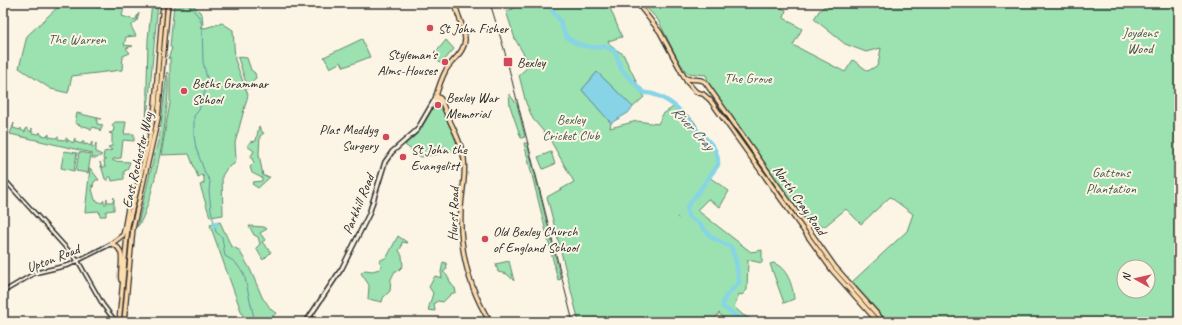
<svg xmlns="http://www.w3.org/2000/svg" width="1182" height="325" font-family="Caveat,sans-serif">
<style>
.green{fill:#9be2b0;stroke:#63866e;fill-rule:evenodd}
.water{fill:#87d4e6;stroke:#62909b}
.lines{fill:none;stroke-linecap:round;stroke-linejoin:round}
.stream{stroke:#62909b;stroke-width:1}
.river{stroke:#87d4e6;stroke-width:4.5}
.tertiary-casing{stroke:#2b2b2b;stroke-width:5.5}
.secondary-casing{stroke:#2b2b2b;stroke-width:6}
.primary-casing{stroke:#2b2b2b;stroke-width:6}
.trunk-casing{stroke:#2b2b2b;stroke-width:6}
.tertiary{stroke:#fcf5e5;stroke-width:2.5}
.secondary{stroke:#fcf5e5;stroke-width:3}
.primary{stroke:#fedbac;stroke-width:3.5}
.trunk{stroke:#fedbac;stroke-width:3.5}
.rail{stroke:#2b2b2b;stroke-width:1}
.poi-dot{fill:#d1495b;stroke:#fcf5e5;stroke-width:1.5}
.labels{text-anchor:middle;stroke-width:4;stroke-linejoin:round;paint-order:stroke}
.poi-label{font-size:14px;fill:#2b2b2b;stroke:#fcf5e5;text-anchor:start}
.park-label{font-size:14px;fill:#47594c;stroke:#fcf5e5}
.street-label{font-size:14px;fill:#2b2b2b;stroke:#fcf5e5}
.water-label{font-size:15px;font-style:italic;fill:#42555a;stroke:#fcf5e5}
</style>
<rect width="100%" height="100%" fill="#fcf5e5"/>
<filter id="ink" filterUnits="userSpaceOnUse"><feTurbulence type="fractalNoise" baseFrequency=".025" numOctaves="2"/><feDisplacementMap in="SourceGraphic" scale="8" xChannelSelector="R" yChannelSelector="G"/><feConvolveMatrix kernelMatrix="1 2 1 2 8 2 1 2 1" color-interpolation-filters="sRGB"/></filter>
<g filter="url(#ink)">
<!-- green -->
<path class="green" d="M67 3H125L122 16 135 20 139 13 137 21 131 26 136 36 126 37 124 45 133 46 126 48 130 53 123 56 122 70 72 76 68 93 51 89 19 68 27 36 61 4Z
M152 3H158L146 130 148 39Z
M174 3H191L202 14 203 25 200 27 205 28 222 23 233 30 235 60 248 95 235 143 236 159 234 164 227 168 222 176 223 215 210 217 200 185 204 183V177L202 175 198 177 189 154 161 155 170 103V57L168 59 172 48 170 47Z
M511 3H544L548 7 551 3H608L622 37 608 41 612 47 623 54 644 97 633 107 597 72 582 90 611 123 610 128 637 121 658 124 663 114 675 106 716 149 718 165 709 177 729 191 720 207 708 199 697 210 751 252 762 250V263L748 260 747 290 742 295 739 294 734 307 743 315 756 322H727L719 313 713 322H579L547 197 574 182 549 138 533 119 526 103 519 75 530 65 515 39 506 11 513 9Z
M642 3H734L738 7C751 0 772 5 786 10L784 18 802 29 793 45 845 72 853 60 868 71 878 65 881 48 866 52 845 44 814 19 819 11 829 3H1179V322H888L852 282 907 231 913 214 890 197 861 224 846 209 825 226 807 224 710 86 706 75 687 73 678 60 658 20ZM1124 267H1148V291H1124Z
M362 39 370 57 344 67 341 62 330 68 324 57Z
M446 40 454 49 441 64 433 56Z
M239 57 247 58 251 70 255 73 256 78 251 82V86L248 89 238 58Z
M167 72C173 96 153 211 137 227L160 133Z
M509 94 517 104 525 137 521 138 510 106Z
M435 105 437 107 440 105 456 139 460 150 421 157 405 145 419 132Z
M77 113 101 119 97 118V124L103 125 100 132 99 129 93 127 91 130 90 128 84 126 82 128V126L75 123Z
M115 122H126L124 134H134V141L123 140 121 158 113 159V161L130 162 127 170 124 171V179L112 181 111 177H108V181L105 179 100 162 101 167H105L104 161 106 160 103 159 104 152 112 150 108 147 112 146V134L109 133 113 132 114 128 112 125Z
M14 123 13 128 20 130 21 128V130L25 132 26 128 31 132 32 128V133L39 134 40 132 41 135 47 136 49 134V137L56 138 58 136V139L64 140 67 138V142L68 140 73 143 75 138V142L82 144V142H84V145L87 144 90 146 92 142V147H95L96 143V152L102 155 97 158H92V153L10 134Z
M259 126 261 131 264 133 260 136 259 154 263 176 270 177 258 188 252 184 253 182 262 181V178L252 173 250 167 254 163 251 156 254 151 247 146 250 142 256 141Z
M524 143H527L561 279 558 280Z
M64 151 77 153 74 171 61 168Z
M79 152 91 154 88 173 76 171Z
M551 152 555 164 543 169 538 157Z
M90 168 99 180H96L93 184 94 185 91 186 94 187 92 189 95 200 102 203 104 200V204H106L107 198V202H113L114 197V210L106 211V216H100L99 211 85 212Z
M220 222 231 246 239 250 250 269 263 299C268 302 268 309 276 313L268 322H245L210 225Z
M249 226 264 227 267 229 260 233 265 240 262 242 271 252 263 260 256 248 260 244 258 237 254 235Z
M398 236 408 243 402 242 401 248 399 250 402 256 403 266 398 271H395L391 279 390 291 383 298 382 302 368 299 369 285 361 273 365 270 372 271 380 269 382 265 379 261 387 257Z
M509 261 514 281 507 274 498 272 496 264Z
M443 262 446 263 447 269 443 272C450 276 449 284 455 288L456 292 451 294 443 302 438 301 434 303 435 311 428 310 433 293 429 287 435 276 442 278 441 272Z
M773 263C787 267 793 286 794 299L784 303 770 264Z"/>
<!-- water -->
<path class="water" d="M597 72 633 107 628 113 611 123 582 90Z
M678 108C686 114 697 120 698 131 687 129 675 119 678 108Z"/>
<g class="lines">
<!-- stream -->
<path class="stream" d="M187 3 199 17 202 24 203 62 208 82 199 110 194 116V136L196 148 205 173 210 181 209 191 211 210 216 232 222 237 225 256 235 262 244 274 255 322
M677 217 678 218"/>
<!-- river -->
<path class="river" d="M547 3C551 9 556 15 560 21 563 27 563 34 568 38 576 45 595 50 604 46L615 51 621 69 644 93C656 92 673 103 681 112
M694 127C705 139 719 146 718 165L687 207 688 216 700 224 711 237 731 247 736 261 739 283C732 290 722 296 723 307L745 322
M215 225 216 223"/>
<!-- tertiary casing -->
<g class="tertiary-casing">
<path id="tertiary" d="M3 178 78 261 103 305 116 322
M3 292 35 273 69 265 111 244"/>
</g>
<!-- secondary casing -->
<g class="secondary-casing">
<path id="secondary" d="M306 322 342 268 369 214 385 162 392 152 417 130 435 99"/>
</g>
<!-- primary casing -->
<g class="primary-casing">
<path id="primary" d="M637 3 660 32 687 82 696 92 703 94 710 100 832 270 878 322
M684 77C691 82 699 77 705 82L835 267 884 322
M436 95 441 99C447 120 461 137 464 159 466 176 462 191 461 208 459 248 469 288 490 322
M441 103 435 99C438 89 441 79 446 70 452 60 465 52 465 39 464 26 457 15 455 3"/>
</g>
<!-- trunk casing -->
<g class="trunk-casing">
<path id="trunk" d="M111 244 123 235 124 231 129 203 135 187
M111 244C128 248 119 268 121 280
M119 322 128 225 149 141 155 105 163 3
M124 322 133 228 158 118 168 3"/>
</g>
<!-- tertiary -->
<use href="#tertiary" class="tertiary"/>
<!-- secondary -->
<use href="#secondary" class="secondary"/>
<!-- primary -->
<use href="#primary" class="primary"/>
<!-- trunk -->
<use href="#trunk" class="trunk"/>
<!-- rail -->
<path class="rail" d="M490 3 504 49 573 322"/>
</g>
</g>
<!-- markers -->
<g class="poi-dot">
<circle cx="430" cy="28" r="4"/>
<circle cx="445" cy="62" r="4"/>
<rect x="503" y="57" width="10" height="10" rx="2"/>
<circle cx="184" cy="91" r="4"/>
<circle cx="438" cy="105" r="4"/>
<circle cx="386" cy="137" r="4"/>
<circle cx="403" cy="157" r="4"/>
<circle cx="485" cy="239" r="4"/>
</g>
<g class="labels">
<!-- poi labels -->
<g class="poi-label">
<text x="438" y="33">St John Fisher</text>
<text x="437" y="59" text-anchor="end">Styleman's<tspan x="437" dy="16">Alms-Houses</tspan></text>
<text x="517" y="67">Bexley</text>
<text x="192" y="88">Beths Grammar<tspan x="192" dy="16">School</tspan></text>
<text x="446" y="102">Bexley War<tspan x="446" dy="16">Memorial</tspan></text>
<text x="378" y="134" text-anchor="end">Plas Meddyg<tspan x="378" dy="16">Surgery</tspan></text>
<text x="411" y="154">St John the<tspan x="411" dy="16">Evangelist</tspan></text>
<text x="493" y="236">Old Bexley Church<tspan x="493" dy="16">of England School</tspan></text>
</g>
<!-- park labels -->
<g class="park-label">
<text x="1140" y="37">Joydens<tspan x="1140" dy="16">Wood</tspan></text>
<text x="77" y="44">The Warren</text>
<text x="748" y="83">The Grove</text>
<text x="571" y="124">Bexley<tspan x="571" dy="16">Cricket Club</tspan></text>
<text x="1111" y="177">Gattons<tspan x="1111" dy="16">Plantation</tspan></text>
</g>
<!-- street labels -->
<g class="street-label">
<text transform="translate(137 160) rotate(-77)" y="5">East Rochester Way</text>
<text transform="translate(800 200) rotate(55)" y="5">North Cray Road</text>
<text transform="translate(358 204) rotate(-68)" y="5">Parkhill Road</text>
<text transform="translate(453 214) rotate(-88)" y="5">Hurst Road</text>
<text transform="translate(53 258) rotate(-21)" y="5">Upton Road</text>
</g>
<!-- water labels -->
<g class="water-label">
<text transform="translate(693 128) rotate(47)" y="5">River Cray</text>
</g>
</g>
<!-- margin -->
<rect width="1182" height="325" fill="none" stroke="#fcf5e5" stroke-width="16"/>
<rect x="8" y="8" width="1166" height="309" fill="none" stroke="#2b2b2b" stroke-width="1.5" filter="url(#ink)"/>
<!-- north arrow -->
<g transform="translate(1136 279) rotate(278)"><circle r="19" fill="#fcf5e5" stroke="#a8a49b"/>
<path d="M0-3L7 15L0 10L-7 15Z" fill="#d1495b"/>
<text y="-6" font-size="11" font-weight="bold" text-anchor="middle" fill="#2b2b2b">N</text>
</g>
</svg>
